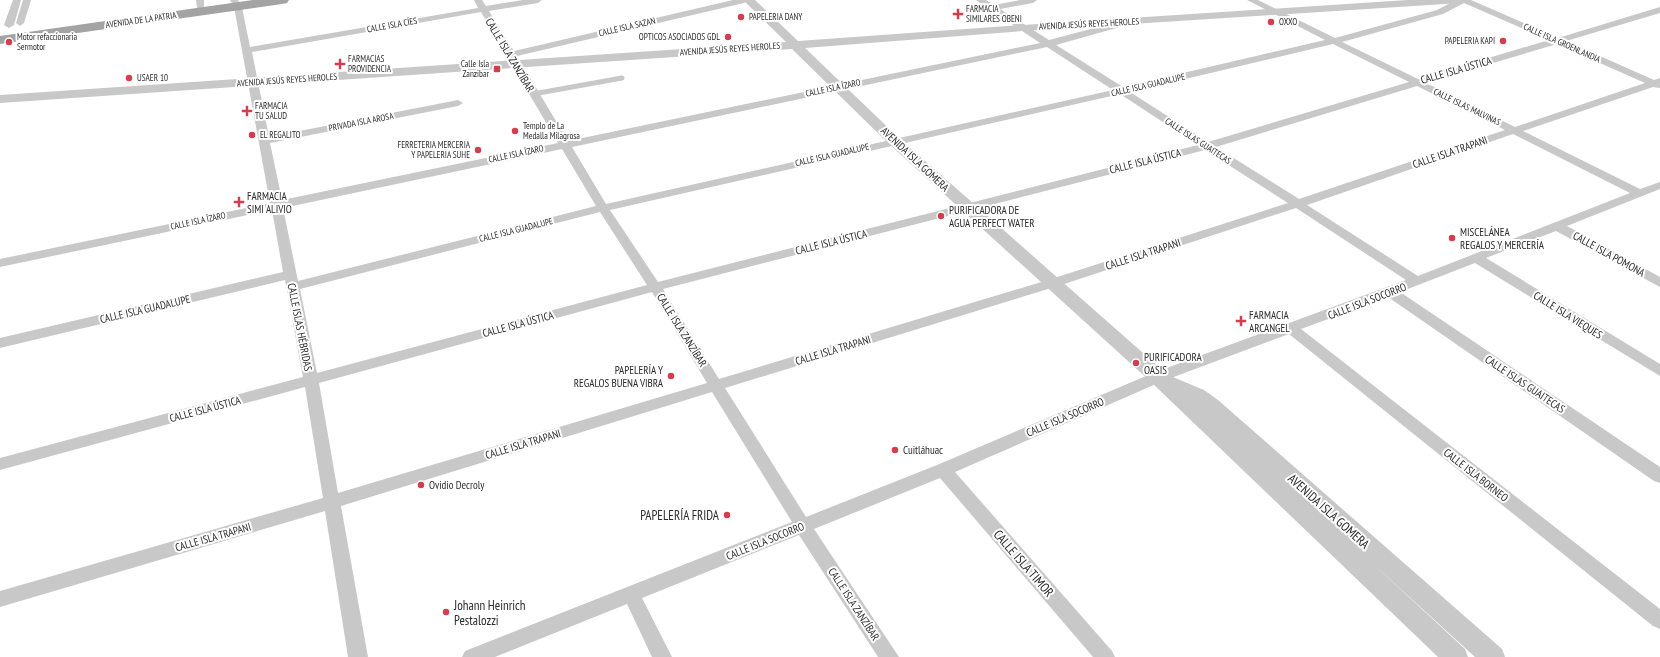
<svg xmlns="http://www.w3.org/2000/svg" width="1660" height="657" font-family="'PT Sans Narrow',sans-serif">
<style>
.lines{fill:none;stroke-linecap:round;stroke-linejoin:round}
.service{stroke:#c8c8c8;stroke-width:5}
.minor{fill:#c8c8c8;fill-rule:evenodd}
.tertiary{fill:#c8c8c8;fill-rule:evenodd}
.primary{fill:#a3a3a3;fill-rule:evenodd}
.poi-dot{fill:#d33d4d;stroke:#fff;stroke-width:1.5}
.labels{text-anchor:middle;stroke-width:4;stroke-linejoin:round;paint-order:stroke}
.far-poi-label{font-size:9px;fill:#2b2b2b;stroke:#fff;text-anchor:start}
.far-street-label{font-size:9px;fill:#2b2b2b;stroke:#fff}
.street-label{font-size:11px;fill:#2b2b2b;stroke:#fff}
.poi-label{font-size:11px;fill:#2b2b2b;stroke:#fff;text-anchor:start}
.near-street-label{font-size:13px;fill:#2b2b2b;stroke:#fff}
.near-poi-label{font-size:13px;fill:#2b2b2b;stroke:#fff;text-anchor:end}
</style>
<rect width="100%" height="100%" fill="#fff"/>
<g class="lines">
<!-- service -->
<path class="service" d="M533 94 622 78"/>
<!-- minor -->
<path class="minor" d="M13 0H21L14 25 9 28 4 25Z
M23 0H31L24 23 20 26 16 23Z
M196 0H204V14H198Z
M230 0H238L242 7 250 47 478 8 474 0H482L486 6 523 0H542L538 3 489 11 514 51 733 0H748L744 3 517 56 568 141 1040 43 976 0H986L994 5 1020 0H1037L1033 3 1000 9 1049 40 1121 21H1127V25L1056 45 1123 87 1325 40 1247 0H1258L1335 38 1437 10 1456 0H1471L1558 38 1660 7V13L1566 41 1654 80 1660 78V88L1653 87 1523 131 1640 189 1660 182V189L1567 226 1660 277V287L1556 231 1486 258 1660 364V376L1475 263 1400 292 1660 467V483L1654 481 1388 297 1301 329 1660 609V629L1653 626 1289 334 1163 381 955 472 1112 651 1115 657H1093L940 478 814 529 899 657H878L799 535 642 598 672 657H652L627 604 495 657H462L465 651 792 522 712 392 341 506 368 657H348L325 511 0 607V591L323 498 305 387 0 470V458L303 377 285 280 0 348V338L283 272 272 210 0 267V259L270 203 234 7ZM1464 3 1549 40 1418 79 1342 42 1443 14ZM481 12 558 143 282 200 270 143 458 106 463 103 458 100 269 137 252 52ZM1333 44 1409 82 1208 142 1130 92ZM1557 44 1645 83 1515 127 1426 83ZM1047 47 1113 90 606 204 572 147ZM1417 86 1505 130 1299 199 1216 147ZM1120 94 1198 145 658 282 610 210ZM1513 134 1630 193 1418 276 1307 205ZM562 149 596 206 298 281 283 208ZM1205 150 1288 203 1048 280 719 379 663 289ZM1296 208 1406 280 1153 373 937 465 806 517 725 388 1058 286ZM600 212 647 285 317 373 300 289ZM652 292 707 383 338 493 319 383Z"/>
<!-- tertiary -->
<path class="tertiary" d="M743 0H755L798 41 1023 25 1408 0H1466L1460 3 1023 31 805 48 899 138 1168 375 1204 390 1218 400 1502 649 1505 657H1475L1371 562 1465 649 1468 657H1438L1151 382 889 144 792 49 0 103V95L786 42Z"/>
<!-- primary -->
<path class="primary" d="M253 0H289L287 3 282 4 0 44V36Z"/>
</g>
<!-- markers -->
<g class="poi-dot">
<path d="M956 8h4v4h4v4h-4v4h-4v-4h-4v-4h4z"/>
<circle cx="741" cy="17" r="4"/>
<circle cx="1271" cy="22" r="4"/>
<circle cx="728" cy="37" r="4"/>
<circle cx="1503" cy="41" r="4"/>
<circle cx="9" cy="42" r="4"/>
<path d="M338 58h4v4h4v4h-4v4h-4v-4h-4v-4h4z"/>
<rect x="493" y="65" width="8" height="8" rx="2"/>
<circle cx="129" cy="78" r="4"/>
<path d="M245 105h4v4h4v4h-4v4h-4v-4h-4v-4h4z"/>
<circle cx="515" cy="131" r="4"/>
<circle cx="252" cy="135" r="4"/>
<circle cx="478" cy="150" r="4"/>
<path d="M237 196h4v4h4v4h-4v4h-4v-4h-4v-4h4z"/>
<circle cx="941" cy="216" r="4"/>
<circle cx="1452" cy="238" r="4"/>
<path d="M1239 315h4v4h4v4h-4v4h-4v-4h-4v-4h4z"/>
<circle cx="1136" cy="363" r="4"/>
<circle cx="671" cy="376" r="4"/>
<circle cx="895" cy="450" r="4"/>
<circle cx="421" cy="485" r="4"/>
<circle cx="727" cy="515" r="4"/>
<circle cx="446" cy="612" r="4"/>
</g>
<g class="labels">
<!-- far-poi labels -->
<g class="far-poi-label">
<text x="966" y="12">FARMACIA<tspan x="966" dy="10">SIMILARES OBENI</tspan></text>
<text x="749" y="20">PAPELERIA DANY</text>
<text x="1279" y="25">OXXO</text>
<text x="17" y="40">Motor refaccionaria<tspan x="17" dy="10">Sermotor</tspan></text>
<text x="720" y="40" text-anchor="end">OPTICOS ASOCIADOS GDL</text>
<text x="1495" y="44" text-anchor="end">PAPELERIA KAPI</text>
<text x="348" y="62">FARMACIAS<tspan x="348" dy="10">PROVIDENCIA</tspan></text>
<text x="489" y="67" text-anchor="end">Calle Isla<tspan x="489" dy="10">Zanzibar</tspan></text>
<text x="137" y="81">USAER 10</text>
<text x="255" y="109">FARMACIA<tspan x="255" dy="10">TU SALUD</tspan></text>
<text x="523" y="129">Templo de La<tspan x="523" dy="10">Medalla Milagrosa</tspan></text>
<text x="260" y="138">EL REGALITO</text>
<text x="470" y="148" text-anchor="end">FERRETERIA MERCERIA<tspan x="470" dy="10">Y PAPELERIA SUHE</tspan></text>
</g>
<!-- far-street labels -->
<g class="far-street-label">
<text transform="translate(141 20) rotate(-8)" y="3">AVENIDA DE LA PATRIA</text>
<text transform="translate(1089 24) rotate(-3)" y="3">AVENIDA JESÚS REYES HEROLES</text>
<text transform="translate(392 25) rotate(-10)" y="3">CALLE ISLA CÍES</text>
<text transform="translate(627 27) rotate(-13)" y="3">CALLE ISLA SAZAN</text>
<text transform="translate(1562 43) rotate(24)" y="3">CALLE ISLA GROENLANDIA</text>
<text transform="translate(730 49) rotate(-4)" y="3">AVENIDA JESÚS REYES HEROLES</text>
<text transform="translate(287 80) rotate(-4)" y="3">AVENIDA JESÚS REYES HEROLES</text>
<text transform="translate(1148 85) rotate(-13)" y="3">CALLE ISLA GUADALUPE</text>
<text transform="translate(833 88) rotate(-12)" y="3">CALLE ISLA ÍZARO</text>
<text transform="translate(1467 107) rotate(26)" y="3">CALLE ISLAS MALVINAS</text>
<text transform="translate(361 122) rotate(-11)" y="3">PRIVADA ISLA AROSA</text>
<text transform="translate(1198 141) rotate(33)" y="3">CALLE ISLAS GUAITECAS</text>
<text transform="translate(516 154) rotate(-12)" y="3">CALLE ISLA ÍZARO</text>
<text transform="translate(832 155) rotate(-13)" y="3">CALLE ISLA GUADALUPE</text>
<text transform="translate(198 221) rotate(-12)" y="3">CALLE ISLA ÍZARO</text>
<text transform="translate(516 230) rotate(-14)" y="3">CALLE ISLA GUADALUPE</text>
</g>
<!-- street labels -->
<g class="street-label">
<text transform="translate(510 55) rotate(59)" y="4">CALLE ISLA ZANZÍBAR</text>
<text transform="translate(1456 70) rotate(-16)" y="4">CALLE ISLA ÚSTICA</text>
<text transform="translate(1450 152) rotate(-19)" y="4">CALLE ISLA TRAPANI</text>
<text transform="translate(915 159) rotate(43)" y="4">AVENIDA ISLA GOMERA</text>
<text transform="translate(1145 161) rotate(-14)" y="4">CALLE ISLA ÚSTICA</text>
<text transform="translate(831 242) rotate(-14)" y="4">CALLE ISLA ÚSTICA</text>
<text transform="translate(1143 254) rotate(-18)" y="4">CALLE ISLA TRAPANI</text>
<text transform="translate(1609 254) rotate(29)" y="4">CALLE ISLA POMONA</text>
<text transform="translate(1367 301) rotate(-21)" y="4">CALLE ISLA SOCORRO</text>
<text transform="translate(145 309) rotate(-13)" y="4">CALLE ISLA GUADALUPE</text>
<text transform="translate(1568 315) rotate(32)" y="4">CALLE ISLA VIEQUES</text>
<text transform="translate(518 324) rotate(-15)" y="4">CALLE ISLA ÚSTICA</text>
<text transform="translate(300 327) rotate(79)" y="4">CALLE ISLAS HÉBRIDAS</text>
<text transform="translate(682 330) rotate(58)" y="4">CALLE ISLA ZANZÍBAR</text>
<text transform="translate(833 350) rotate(-17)" y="4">CALLE ISLA TRAPANI</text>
<text transform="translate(1525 384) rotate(34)" y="4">CALLE ISLAS GUAITECAS</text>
<text transform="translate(205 409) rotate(-15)" y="4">CALLE ISLA ÚSTICA</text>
<text transform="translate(1065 417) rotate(-23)" y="4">CALLE ISLA SOCORRO</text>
<text transform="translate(523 444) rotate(-17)" y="4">CALLE ISLA TRAPANI</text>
<text transform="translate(1476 475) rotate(38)" y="4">CALLE ISLA BORNEO</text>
<text transform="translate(213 537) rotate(-16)" y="4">CALLE ISLA TRAPANI</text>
<text transform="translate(765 541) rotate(-22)" y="4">CALLE ISLA SOCORRO</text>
<text transform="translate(854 604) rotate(57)" y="4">CALLE ISLA ZANZÍBAR</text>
</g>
<!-- poi labels -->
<g class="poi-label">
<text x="247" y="200">FARMACIA<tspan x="247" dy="13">SIMI ALIVIO</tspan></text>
<text x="949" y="214">PURIFICADORA DE<tspan x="949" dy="13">AGUA PERFECT WATER</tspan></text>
<text x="1460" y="236">MISCELÁNEA<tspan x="1460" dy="13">REGALOS Y MERCERÍA</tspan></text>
<text x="1249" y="319">FARMACIA<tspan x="1249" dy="13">ARCANGEL</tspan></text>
<text x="1144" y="361">PURIFICADORA<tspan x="1144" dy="13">OASIS</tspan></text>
<text x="663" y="374" text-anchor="end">PAPELERÍA Y<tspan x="663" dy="13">REGALOS BUENA VIBRA</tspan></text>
<text x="903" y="454">Cuitláhuac</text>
<text x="429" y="489">Ovidio Decroly</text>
</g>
<!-- near-street labels -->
<g class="near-street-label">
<text transform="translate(1329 511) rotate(42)" y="5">AVENIDA ISLA GOMERA</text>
<text transform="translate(1024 563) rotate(49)" y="5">CALLE ISLA TIMOR</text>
</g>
<!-- near-poi labels -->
<g class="near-poi-label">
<text x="719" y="520">PAPELERÍA FRIDA</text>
<text x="454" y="610" text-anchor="start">Johann Heinrich<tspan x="454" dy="15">Pestalozzi</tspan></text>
</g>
</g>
</svg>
